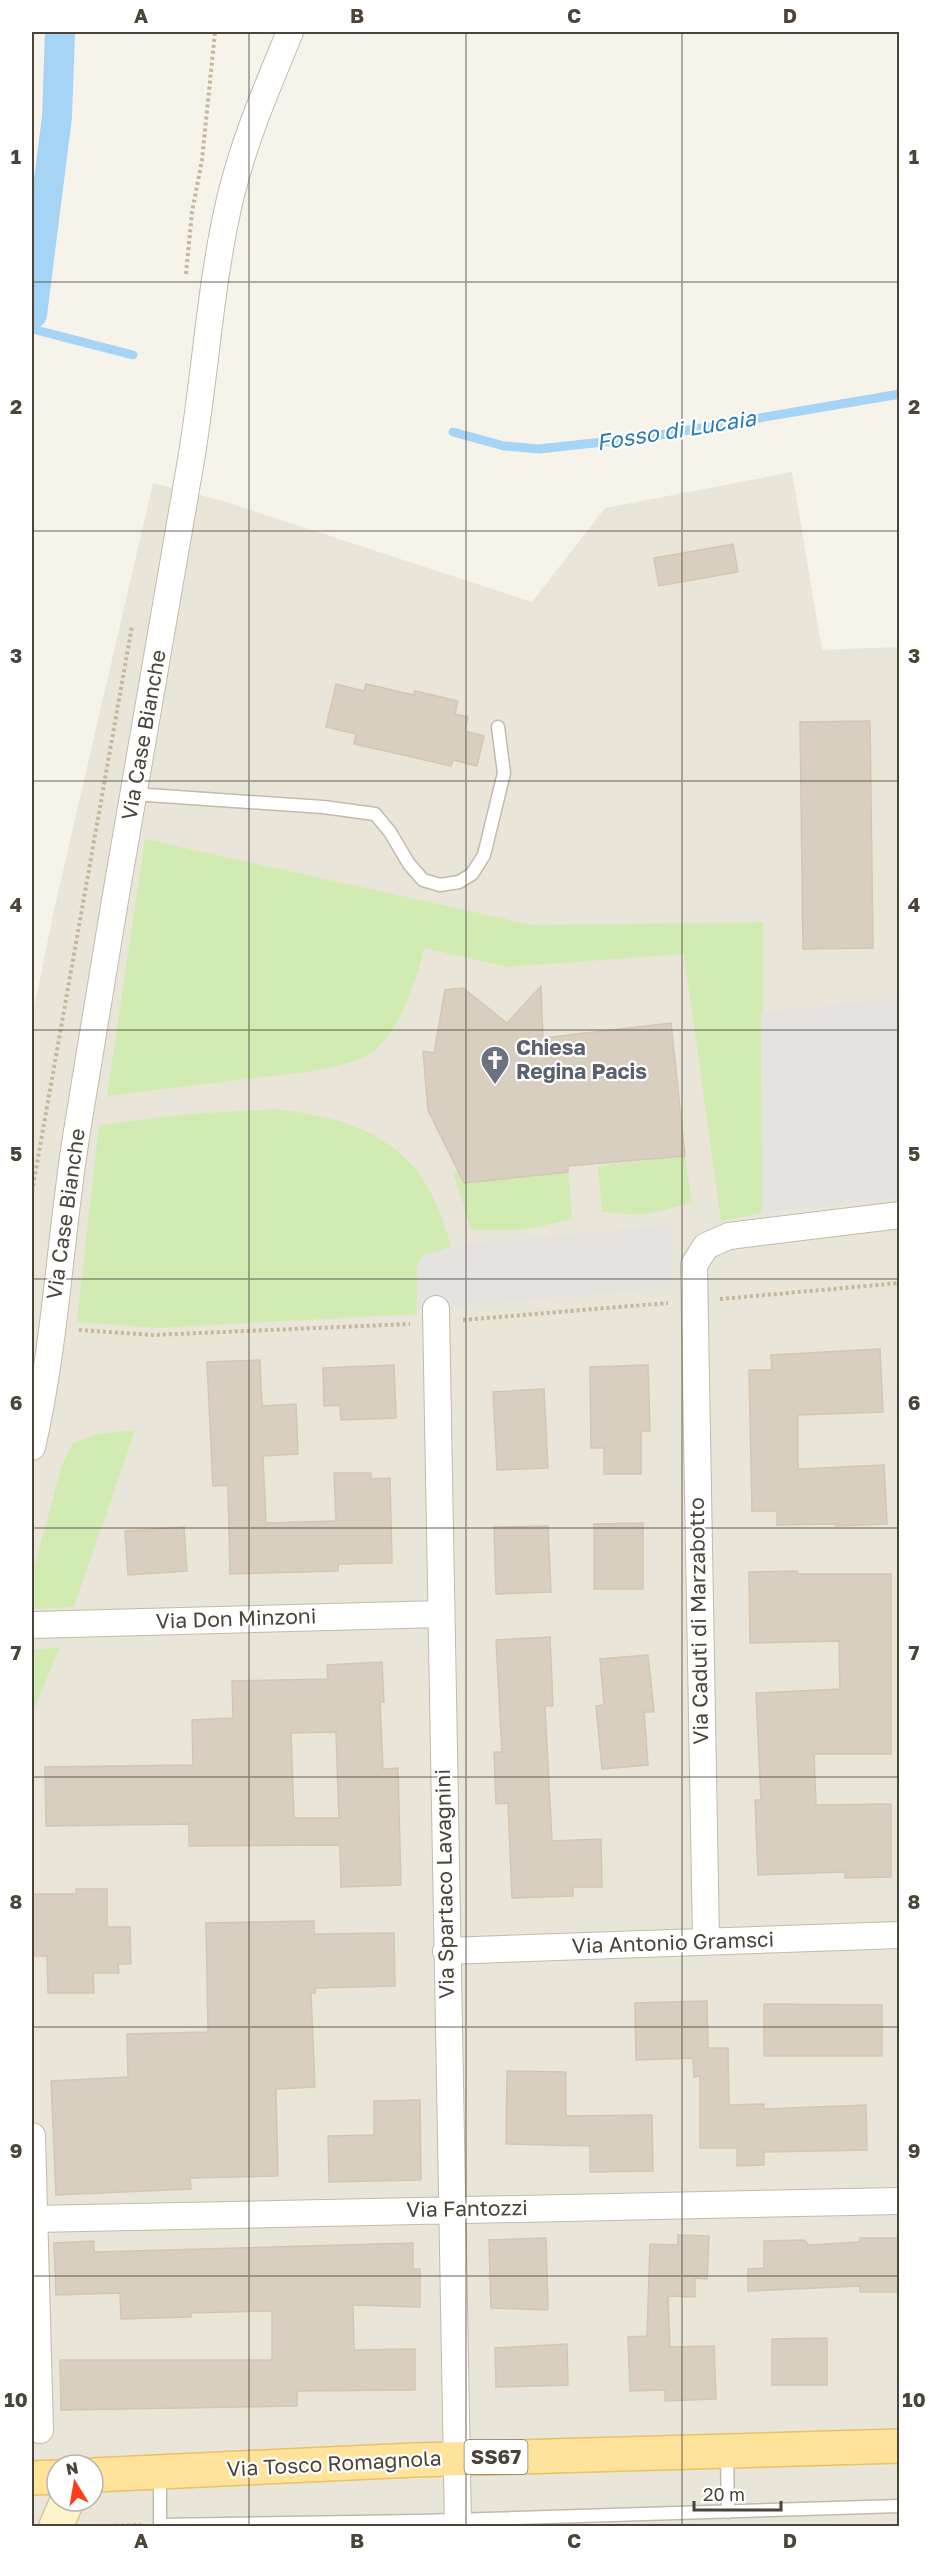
<svg xmlns="http://www.w3.org/2000/svg" width="931" height="2558" font-family="'Golos Text',sans-serif">
<style>
.residential{fill:#eae5d9;fill-rule:evenodd}
.green{fill:#d1ebb3}
.parking{fill:#e5e3df}
.lines{fill:none;stroke-linecap:round;stroke-linejoin:round}
.stream{stroke:#a6d4f4;stroke-width:9}
.canal{stroke:#a6d4f4;stroke-width:30}
.building{fill:#d8cfc0;stroke:#d3c7b2;stroke-width:1.5;fill-rule:evenodd}
.service-casing{stroke:#c2bbad;stroke-width:15}
.minor-casing{stroke:#c2bbad;stroke-width:28}
.secondary-casing{stroke:#d7c899;stroke-width:36}
.primary-casing{stroke:#e9c266;stroke-width:36}
.path{stroke:#c5b79d;stroke-width:4;stroke-dasharray:3 3;stroke-linecap:butt}
.service{stroke:#fff;stroke-width:12}
.minor{stroke:#fff;stroke-width:26}
.secondary{stroke:#fff3cc;stroke-width:33}
.primary{stroke:#ffe39b;stroke-width:33}
.grid{fill:none;stroke:#4b4438;stroke-width:1.5;stroke-opacity:0.55}
.labels{text-anchor:middle;stroke-width:4.5;stroke-linejoin:round;paint-order:stroke}
.shield{fill:#fff;stroke:#817c74;stroke-width:1.5}
.shield-label{font-size:20px;font-weight:bold;fill:#4b4438}
.street-label{font-size:21px;fill:#4b4438;stroke:#fff}
.worship-label{font-size:21px;font-weight:bold;fill:#5b616d;stroke:#fff;text-anchor:start}
.water-label{font-size:22px;font-style:italic;fill:#2a7ab4;stroke:#fff}
.neatline{fill:none;stroke:#4b4438;stroke-width:2}
.grid-label{font-size:20px;text-anchor:middle;font-weight:bold;fill:#4b4438}
</style>
<rect width="100%" height="100%" fill="#f6f3eb"/>
<!-- residential -->
<path class="residential" d="M792 472 822 650 899 647V2526H32V1018L54 910 153 483 223 501 532 602 605 508ZM57 2465H93V2501H57Z"/>
<!-- green -->
<path class="green" d="M145 839 532 925 763 922 762 1213 721 1221 684 954 508 967 424 948C416 983 401 1027 374 1051 359 1063 332 1067 313 1071L107 1096Z
M276 1109C371 1121 427 1148 451 1247L425 1255 417 1266V1314L157 1328 77 1322 99 1125 187 1114Z
M685 1156 692 1203 643 1215 602 1212 598 1166Z
M459 1171 464 1183 568 1172 572 1219 524 1230H471L453 1173Z
M135 1430 74 1607 32 1609V1575L62 1465 73 1443 96 1434Z
M60 1647 32 1714V1650Z"/>
<!-- parking -->
<path class="parking" d="M899 998V1197L762 1213 761 1012Z
M670 1225 673 1287 417 1310V1266L424 1255 475 1243Z"/>
<g class="lines">
<!-- stream -->
<path class="stream" d="M32 329 133 355
M453 432 504 446 539 449 648 437 900 394"/>
<!-- canal -->
<path class="canal" d="M32 314 57 117 60 32"/>
</g>
<!-- building -->
<path class="building" d="M733 544 738 572 659 586 654 558Z
M336 684 364 691 366 684 414 695 415 691 458 701 455 714 468 717 465 731 484 736 477 766 453 760 451 766 354 744 356 734 326 727Z
M870 721 873 948 803 949 800 722Z
M541 986 543 1038 671 1023 685 1156 568 1166V1172L464 1183 428 1110 423 1051 434 1053 445 990 463 988 507 1023Z
M880 1349 883 1412 798 1415V1469L884 1465 887 1524 836 1526V1524L777 1525V1511H752L749 1370H772L771 1355Z
M260 1360 262 1406 296 1404 298 1454 263 1456 266 1523 336 1521 334 1473H371V1479L390 1478 392 1563 338 1564V1571L230 1574 228 1485 213 1486 207 1362Z
M394 1365 396 1418 341 1420 340 1405 324 1406 323 1368Z
M648 1365 650 1431H641V1474H604V1448H591L590 1367Z
M544 1389 548 1468 497 1470 493 1392Z
M643 1523V1589H594V1524Z
M548 1526 551 1592 496 1594 494 1527Z
M184 1527 187 1571 128 1575 125 1531Z
M797 1571V1574H891V1754H814L816 1805 891 1804V1877L845 1878V1872L758 1875 755 1800H761L756 1693 840 1689 839 1641 750 1643 749 1572Z
M550 1637 553 1706H545L552 1841 601 1839 602 1887H573V1896L512 1898 508 1803 496 1804 494 1752H502L496 1640Z
M648 1655 654 1712H644L648 1765 602 1769 596 1706 604 1705 600 1659Z
M382 1662 384 1702H380L383 1769 398 1768 401 1885 341 1887 340 1845 189 1846V1824L46 1826 45 1767 193 1765 192 1720 233 1718 232 1681 328 1679 327 1665ZM336 1732 339 1818H294L291 1733Z
M76 1889H107V1927H130L131 1964H118L119 1973H93L94 1993H48L47 1956H32V1894H77Z
M314 1921V1934L394 1933 395 1986 315 1988V1993H311L315 2087 276 2089 278 2176 190 2178 191 2189 56 2195 51 2081 128 2077 127 2034 208 2032 206 1923Z
M707 2001 708 2048H728L729 2105 764 2104V2109L866 2105 867 2150 764 2152V2165L737 2166V2148H700V2076L694 2077 693 2058 636 2060 635 2003Z
M764 2004 882 2005V2056H764Z
M507 2071 566 2072V2116L652 2115 653 2171 590 2172V2146L506 2144Z
M420 2100 421 2180 329 2182 328 2136 374 2135V2101Z
M678 2235 709 2236 707 2279 695 2278V2297L668 2296 670 2347 714 2346 716 2399 665 2401V2390L630 2391 628 2337 647 2336 650 2244 678 2245Z
M546 2238 548 2310 491 2308 489 2240Z
M860 2238H900V2292H860V2286L748 2291V2269L764 2268V2241L804 2240 809 2245 860 2242Z
M94 2241V2252L413 2243V2269H420V2307L353 2305 354 2350 415 2349V2390L297 2391V2406L61 2410 60 2360H272V2311H269L191 2313V2317L121 2319 120 2293 56 2295 54 2243Z
M827 2338V2385H772V2339Z
M567 2344 568 2385 496 2387 495 2348Z"/>
<g class="lines">
<!-- service casing -->
<g class="service-casing">
<path id="service" d="M133 794 323 807 375 814 390 832 409 864 423 880 440 885 459 882 472 874 484 855 504 773 498 727
M727 2453 728 2512
M160 2475V2525L420 2521 900 2506"/>
</g>
<!-- minor casing -->
<g class="minor-casing">
<path id="minor" d="M436 1309 458 2526
M32 1447C56 1343 60 1236 77 1131 113 907 152 683 191 460 206 371 210 282 231 195 245 138 268 85 290 32
M32 1625 441 1614
M706 1941 694 1265 706 1246 729 1236 900 1215
M446 1951 900 1935
M32 2136 40 2430
M34 2219 900 2201"/>
</g>
<!-- secondary casing -->
<g class="secondary-casing">
<path id="secondary" d="M56 2526 67 2501"/>
</g>
<!-- primary casing -->
<g class="primary-casing">
<path id="primary" d="M93 2475 414 2460 900 2446
M32 2478 57 2477"/>
</g>
<!-- path -->
<path class="path" d="M186 274 192 212 202 160 215 32
M32 1192 132 626
M720 1299 900 1283
M463 1320 668 1303
M79 1330 153 1335 410 1324
M109 2526 141 2525"/>
<!-- service -->
<use href="#service" class="service"/>
<!-- minor -->
<use href="#minor" class="minor"/>
<!-- secondary -->
<use href="#secondary" class="secondary"/>
<!-- primary -->
<use href="#primary" class="primary"/>
</g>
<!-- grid -->
<path class="grid" d="M249 32V2526M466 32V2526M682 32V2526M32 282H900M32 531H900M32 781H900M32 1030H900M32 1279H900M32 1528H900M32 1777H900M32 2027H900M32 2276H900"/>
<!-- icons -->
<defs>
<g id="church-pin" transform="scale(1.5)"><path d="M0 17L-7.5 6A9.5 9.5 0 1 1 7.5 6Z" fill="#6b7280" stroke="#fff"/><path d="M-1.2-6h2.4v3.5h3.3v2.4h-3.3V6h-2.4V-.1h-3.3v-2.4h3.3Z" fill="#fff"/></g>
</defs>
<g fill-rule="evenodd">
<use href="#church-pin" x="495" y="1060"/>
</g>
<g class="labels">
<!-- shield labels -->
<rect class="shield" x="464.5" y="2440" width="63" height="34" rx="4.5"/>
<g class="shield-label">
<text x="496" y="2464">SS67</text>
</g>
<!-- street labels -->
<g class="street-label">
<text transform="translate(144 735) rotate(-80)" y="7">Via Case Bianche</text>
<text transform="translate(66 1214) rotate(-82)" y="7">Via Case Bianche</text>
<text transform="translate(236 1619) rotate(-2)" y="7">Via Don Minzoni</text>
<text transform="translate(699 1621) rotate(-91)" y="7">Via Caduti di Marzabotto</text>
<text transform="translate(445 1884) rotate(-91)" y="7">Via Spartaco Lavagnini</text>
<text transform="translate(673 1943) rotate(-2)" y="7">Via Antonio Gramsci</text>
<text transform="translate(467 2209) rotate(-1)" y="7">Via Fantozzi</text>
<text transform="translate(334 2464) rotate(-3)" y="7">Via Tosco Romagnola</text>
</g>
<!-- worship labels -->
<g class="worship-label">
<text x="516" y="1055">Chiesa<tspan x="516" dy="24">Regina Pacis</tspan></text>
</g>
<!-- water labels -->
<g class="water-label">
<text transform="translate(676 430) rotate(-9)" y="8">Fosso di Lucaia</text>
</g>
</g>
<!-- border -->
<rect width="931" height="2558" fill="none" stroke="#ffffff" stroke-width="66"/>
<!-- north arrow -->
<g transform="translate(75 2483) rotate(349)"><circle r="28" fill="#ffffff" stroke="#b7b4af" stroke-width="1.5"/>
<path d="M0-4.5L10 22L0 15L-10 22Z" fill="#ff3d19"/>
<text y="-9" font-size="16" font-weight="bold" text-anchor="middle" fill="#4b4438">N</text>
</g>
<!-- scale -->
<path d="M694 2501v9h87v-9" fill="none" stroke="#4b4438" stroke-width="3"/>
<text x="703" y="2501" font-size="18" fill="#4b4438" stroke="#ffffff" stroke-width="4.5" paint-order="stroke">20 m</text>
<rect x="33" y="33" width="865" height="2492" class="neatline"/>
<g class="grid-label">
<text x="141" y="23">A</text>
<text x="357" y="23">B</text>
<text x="574" y="23">C</text>
<text x="790" y="23">D</text>
<text x="16" y="164">1</text>
<text x="914" y="164">1</text>
<text x="16" y="414">2</text>
<text x="914" y="414">2</text>
<text x="16" y="663">3</text>
<text x="914" y="663">3</text>
<text x="16" y="912">4</text>
<text x="914" y="912">4</text>
<text x="16" y="1161">5</text>
<text x="914" y="1161">5</text>
<text x="16" y="1410">6</text>
<text x="914" y="1410">6</text>
<text x="16" y="1660">7</text>
<text x="914" y="1660">7</text>
<text x="16" y="1909">8</text>
<text x="914" y="1909">8</text>
<text x="16" y="2158">9</text>
<text x="914" y="2158">9</text>
<text x="16" y="2407">10</text>
<text x="914" y="2407">10</text>
<text x="141" y="2548">A</text>
<text x="357" y="2548">B</text>
<text x="574" y="2548">C</text>
<text x="790" y="2548">D</text>
</g>
</svg>
